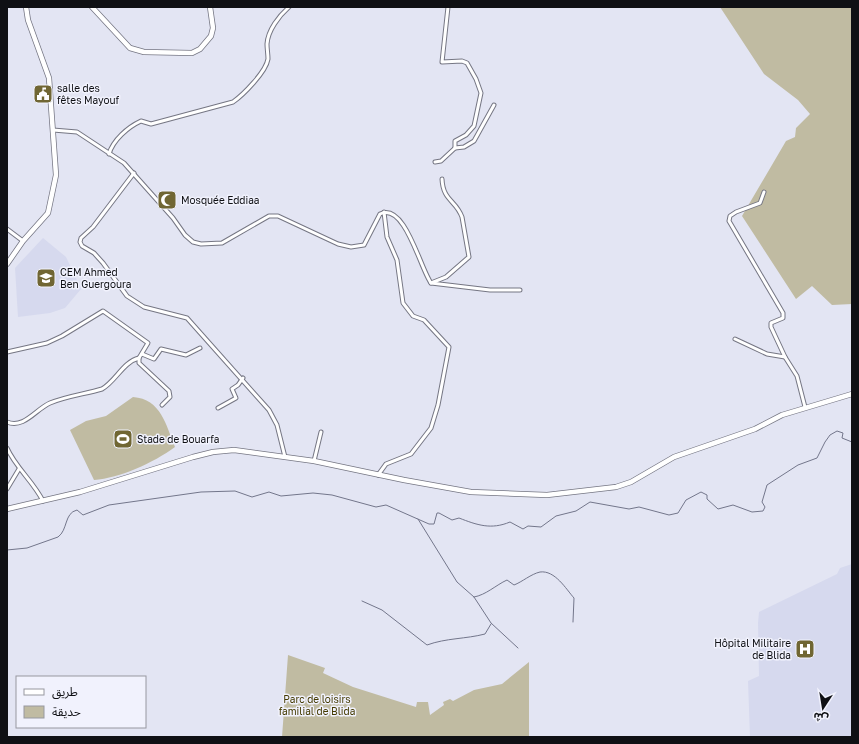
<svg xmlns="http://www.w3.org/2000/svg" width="859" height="744" font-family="'Golos Text','Noto Sans Arabic',sans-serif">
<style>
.built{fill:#d6d9ee}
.green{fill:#c0bba2}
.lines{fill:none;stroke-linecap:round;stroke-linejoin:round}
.stream{stroke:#73768b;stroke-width:1}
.street-casing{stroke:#757683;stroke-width:5}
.secondary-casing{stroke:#757683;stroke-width:6}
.street{stroke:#fff;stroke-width:3}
.secondary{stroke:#fff;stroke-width:4.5}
.labels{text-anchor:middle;stroke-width:3;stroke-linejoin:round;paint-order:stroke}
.poi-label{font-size:10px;fill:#0f1014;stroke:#f1f2fd;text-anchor:start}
.park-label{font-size:10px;fill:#443a00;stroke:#f1f2fd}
</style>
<rect width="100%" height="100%" fill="#e3e5f3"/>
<!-- built -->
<g class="built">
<path d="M43,238L66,257L81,289L65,308L50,313L18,317L15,268Z"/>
<path d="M852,564V737H750L748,681L759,676L758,623L759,612L837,574L840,568Z"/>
</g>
<!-- green -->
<g class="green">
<path d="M720,7H852V304L832,305L812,286L796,299L742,216L786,141L795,137L796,128L810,114L798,100L764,74Z"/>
<path d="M133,397C161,399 166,425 175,447C153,463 120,478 94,480L70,430L86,421L106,416Z"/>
<path d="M288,655L325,668L323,673L353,687L416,707L417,702H428L430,715L444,705L443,702L450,699L453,701L474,690L502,684L529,662V737H282Z"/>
</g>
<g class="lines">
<!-- stream -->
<g class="stream">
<path d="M418,519L457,582L474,597L491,623L518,648"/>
<path d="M7,550L27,548L58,537C68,530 64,513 77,510L83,515L109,505L201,492L235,491L252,497L269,492L281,496L313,493L332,495L376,507L386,505L429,524H434L437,513H439L452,520L459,518C477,525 491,530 510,522L523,529L528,526L541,527L556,516L576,511L590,502L629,509L639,507L669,515L678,513L686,500L701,492L707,495V499L718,509L733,505L752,512L763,511L765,507L762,502L767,485L798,465L817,458L825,442L830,435L837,431L843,433L842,438L852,442"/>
<path d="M474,597C486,595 496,585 507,580L514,585C522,582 531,574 540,572C555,570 566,589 574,598L573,622"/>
<path d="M362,601L382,610L427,645C446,638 466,639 485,634L491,624"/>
</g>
<!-- street casing -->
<g class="street-casing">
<g id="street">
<path d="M448,7L442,62L462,61L467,63L476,79L481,93L474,126L466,135L455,141V148"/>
<path d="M53,130L77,132L124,163L173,218L185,235L193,242L201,244L222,243L269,216H278L338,244L351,247L364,245L380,214C405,202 420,268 431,283L490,290H520"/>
<path d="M109,154C113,140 128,127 141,121L151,124L233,102C243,95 266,72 268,59C268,54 267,49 267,44C268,30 279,16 289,7"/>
<path d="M435,162L441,161L455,148L464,147L474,141L494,105"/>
<path d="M134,173L93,227L81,238L80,242L82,246L94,253L103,263L127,296L144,307L187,318L269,410L277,425L285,457"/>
<path d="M764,192L760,203L736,212L730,216L729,221L783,313V318L771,323V327L785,357L797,376L805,407"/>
<path d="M7,229L23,241"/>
<path d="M431,283L446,277L469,257L462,217C456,200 443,201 442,179"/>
<path d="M735,339L767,354L785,357"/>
<path d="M7,352L47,343L62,336L103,311L148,343L139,358V363L169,391L170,397L162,405"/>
<path d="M142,354L154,359L161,349L186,355L200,348"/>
<path d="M218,408L236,398L232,389L238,385L243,378"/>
<path d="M7,422C24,429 36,409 50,403C67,396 85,394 102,389C116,381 123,362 139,358"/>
<path d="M7,448C16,468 33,481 43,501"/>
<path d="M314,461L321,432"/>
<path d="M378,475L386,464L411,454L431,428L438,405L449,347L424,320L413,316L403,303L397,260L387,237L384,212"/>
<path d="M7,489L19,469"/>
</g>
</g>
<!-- secondary casing -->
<g class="secondary-casing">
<g id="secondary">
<path d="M92,7L130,48L144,52L192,53L200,49L211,36L213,28L210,7"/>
<path d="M7,264L23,241L48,213L56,175L49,78L28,20L26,7"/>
<path d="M7,509L80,492L193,457L213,452L234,450L314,461L404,480L471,492L547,495L616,487L631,482L674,457L755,429L782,415L852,394"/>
</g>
</g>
<!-- street -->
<use href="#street" class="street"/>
<!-- secondary -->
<use href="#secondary" class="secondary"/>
</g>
<!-- icons -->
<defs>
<g id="civic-square" transform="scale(1)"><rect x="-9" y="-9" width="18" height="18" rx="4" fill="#706633" stroke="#f1f2fd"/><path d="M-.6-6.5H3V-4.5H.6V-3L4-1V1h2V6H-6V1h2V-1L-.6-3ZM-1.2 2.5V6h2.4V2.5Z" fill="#fff"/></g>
<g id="mosque-square" transform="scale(1)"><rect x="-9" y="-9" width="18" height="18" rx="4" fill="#706633" stroke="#f1f2fd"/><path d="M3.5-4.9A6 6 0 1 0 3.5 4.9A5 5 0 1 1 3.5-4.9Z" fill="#fff"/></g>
<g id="school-square" transform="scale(1)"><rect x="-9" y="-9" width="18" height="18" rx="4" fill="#706633" stroke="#f1f2fd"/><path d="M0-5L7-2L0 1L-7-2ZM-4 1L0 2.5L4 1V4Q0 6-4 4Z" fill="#fff"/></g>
<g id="stadium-square" transform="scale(1)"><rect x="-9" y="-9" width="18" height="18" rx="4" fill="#706633" stroke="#f1f2fd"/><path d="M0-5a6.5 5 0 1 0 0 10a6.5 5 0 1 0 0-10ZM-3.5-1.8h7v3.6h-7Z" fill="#fff"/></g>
<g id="hospital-square" transform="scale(1)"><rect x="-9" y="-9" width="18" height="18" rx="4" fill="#706633" stroke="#f1f2fd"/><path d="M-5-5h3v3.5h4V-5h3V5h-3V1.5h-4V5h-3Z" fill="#fff"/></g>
</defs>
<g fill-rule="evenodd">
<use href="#civic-square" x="43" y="94"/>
<use href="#mosque-square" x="167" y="200"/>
<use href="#school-square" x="46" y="278"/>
<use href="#stadium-square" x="123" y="439"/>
<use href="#hospital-square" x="805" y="649"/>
</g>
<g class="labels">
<!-- poi labels -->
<g class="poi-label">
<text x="57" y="92">salle des<tspan x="57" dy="12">fêtes Mayouf</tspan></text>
<text x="181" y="204">Mosquée Eddiaa</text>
<text x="60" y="276">CEM Ahmed<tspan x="60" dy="12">Ben Guergoura</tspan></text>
<text x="137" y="443">Stade de Bouarfa</text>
<text x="791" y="647" text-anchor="end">Hôpital Militaire<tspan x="791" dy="12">de Blida</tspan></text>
</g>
<!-- park labels -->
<g class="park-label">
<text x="317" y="703">Parc de loisirs<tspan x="317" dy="12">familial de Blida</tspan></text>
</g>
</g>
<!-- border -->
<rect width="859" height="744" fill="none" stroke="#0f1014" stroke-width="16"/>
<!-- legend -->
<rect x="16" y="676" width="130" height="52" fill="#f1f2fd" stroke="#9798a0"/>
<rect x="24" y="689" width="20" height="6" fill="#ffffff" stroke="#9798a0"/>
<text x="52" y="696" font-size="12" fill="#0f1014">طريق</text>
<rect x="24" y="706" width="20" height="12" fill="#c0bba2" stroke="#9798a0"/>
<text x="52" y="716" font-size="12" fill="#0f1014">حديقة</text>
<!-- north arrow -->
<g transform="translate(823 708) rotate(192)" stroke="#f1f2fd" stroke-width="3" paint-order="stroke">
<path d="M0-3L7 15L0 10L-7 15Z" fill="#0f1014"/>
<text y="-6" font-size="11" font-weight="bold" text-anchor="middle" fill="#0f1014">ش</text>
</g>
</svg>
